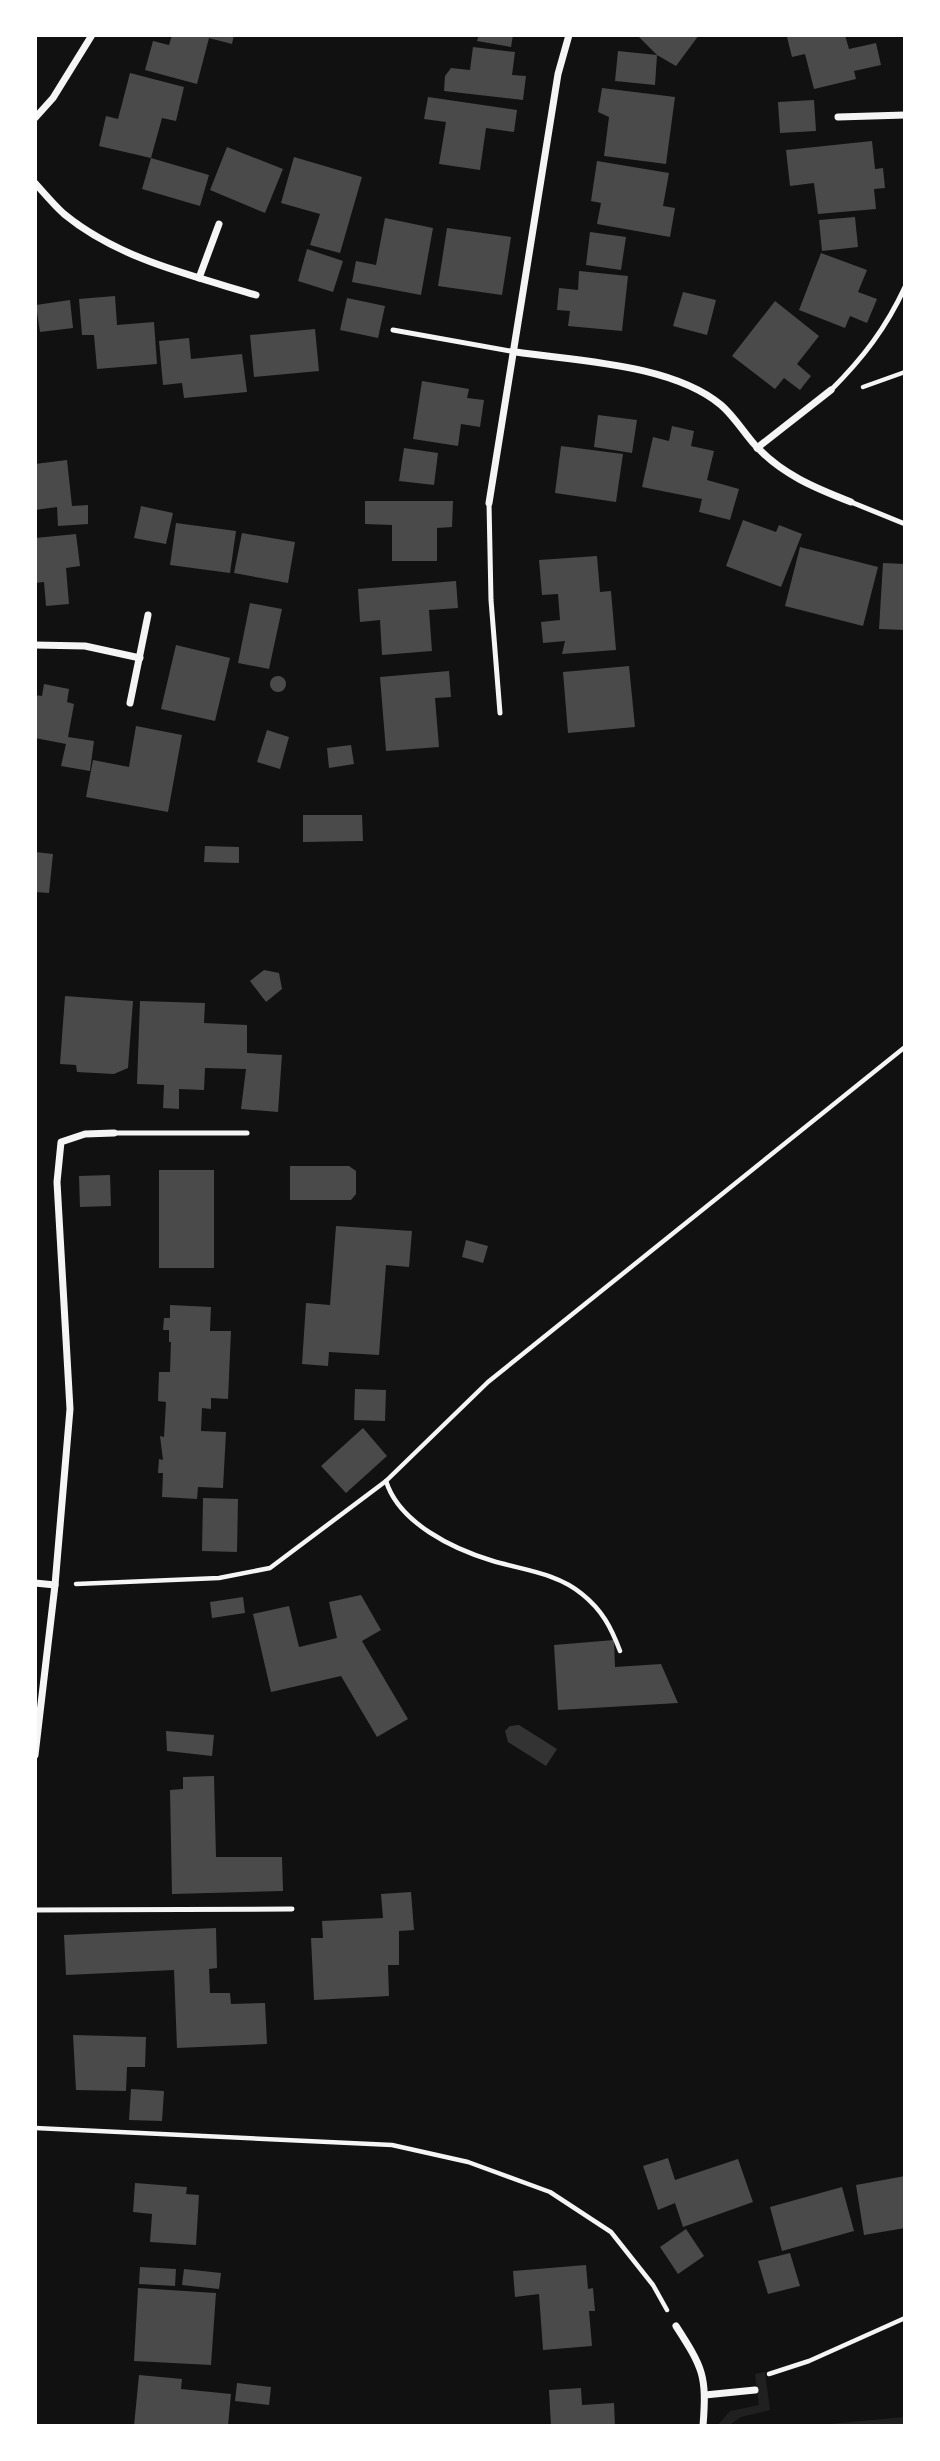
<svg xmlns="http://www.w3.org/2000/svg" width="940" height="2461" font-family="Roboto,sans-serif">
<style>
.green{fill:#202020}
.water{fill:#333}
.building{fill:#4a4a4a}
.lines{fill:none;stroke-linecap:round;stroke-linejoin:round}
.path{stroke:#f5f5f5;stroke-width:4.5}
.service{stroke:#f5f5f5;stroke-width:5}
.minor{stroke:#f5f5f5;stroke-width:7}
</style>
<rect width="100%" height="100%" fill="#111"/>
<!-- green -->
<g class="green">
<path d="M765,2372L770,2410L741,2417L728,2426H717L730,2411L759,2405L755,2374Z"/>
<path d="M905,2417V2426H821L829,2424Z"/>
</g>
<!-- water -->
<path class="water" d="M519,1725L557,1749L546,1766L508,1742L505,1731L510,1726Z"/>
<!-- building -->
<g class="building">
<path d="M172,35H234L232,44L209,38L197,84L145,70L153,41L169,45Z"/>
<path d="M479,35H513L511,47L477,41Z"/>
<path d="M637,35H699L676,66L657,55Z"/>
<path d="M796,35H845L849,49L876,43L881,65L854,71L856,79L814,89L805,54L792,57L787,37Z"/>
<path d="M473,47L515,52L512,75L526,76L523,100L444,91L445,76L451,68L470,70Z"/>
<path d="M618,51L657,55L655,85L615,81Z"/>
<path d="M130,73L184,87L176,121L162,118L151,158L209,175L200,206L142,189L151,158L99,146L106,116L118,119Z"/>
<path d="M602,88L675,97L666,164L604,156L609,117L598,112Z"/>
<path d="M428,97L517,110L514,132L486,128L480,170L439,164L446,122L424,119Z"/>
<path d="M814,100L816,131L780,133L778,102Z"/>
<path d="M872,141L875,169L883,168L885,188L874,189L876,209L818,214L814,183L790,186L786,150Z"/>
<path d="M227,147L283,169L265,213L210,190Z"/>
<path d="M294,157L362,177L340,253L310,245L320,214L281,203Z"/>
<path d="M597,161L669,173L663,206L675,208L670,237L597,224L601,203L591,201Z"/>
<path d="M855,217L858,247L822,251L819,220Z"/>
<path d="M385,218L433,228L421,295L352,282L356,261L376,265Z"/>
<path d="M447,228L511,237L502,295L438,286Z"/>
<path d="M590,232L626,237L621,270L586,265Z"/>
<path d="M307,249L343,261L333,292L298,281Z"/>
<path d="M821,253L867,270L858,292L877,299L867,323L850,316L845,328L799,310Z"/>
<path d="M579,271L628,276L622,331L568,326L570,311L557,310L559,288L578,290Z"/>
<path d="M683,292L716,300L707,335L673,326Z"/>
<path d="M115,296L117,325L154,322L157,364L97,369L94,335H82L79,299Z"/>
<path d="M347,298L385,306L378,338L340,330Z"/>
<path d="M70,300L73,328L40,332L36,305Z"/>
<path d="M775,301L819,336L797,364L811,376L800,390L784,378L775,389L732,356Z"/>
<path d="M315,329L319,371L254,377L250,335Z"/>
<path d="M189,338L191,359L242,354L247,392L184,398L182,383L163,385L159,341Z"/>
<path d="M422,381L469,389L467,398L484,400L480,427L461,424L458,446L413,439Z"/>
<path d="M598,415L637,420L632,453L594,447Z"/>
<path d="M672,426L694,431L691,446L714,451L707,480L739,489L730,520L699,512L702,499L642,487L653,437L669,441Z"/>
<path d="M561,446L623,454L616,502L555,493Z"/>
<path d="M404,448L438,453L434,485L399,481Z"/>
<path d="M67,460L72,506L88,505V524L58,526L57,507L35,510V464Z"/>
<path d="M365,501H453L452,527L437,528V561H392V525L365,524Z"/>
<path d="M141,506L173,513L166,544L134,538Z"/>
<path d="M743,520L776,532L779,525L802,534L781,587L726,566Z"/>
<path d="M176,523L236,531L230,573L170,565Z"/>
<path d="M242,533L295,542L288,583L234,573Z"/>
<path d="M76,534L80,566L66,568L69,604L46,606L44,582L35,583V538Z"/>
<path d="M800,547L878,567L863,626L785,606Z"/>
<path d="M597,556L600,592L611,591L616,650L562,654L565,641L543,643L541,622L560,620L558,594L542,595L539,560Z"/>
<path d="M883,563L905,564V630L879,629Z"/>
<path d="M456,581L458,608L429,610L432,651L382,655L380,620L360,622L358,589Z"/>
<path d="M250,603L282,609L269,669L238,663Z"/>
<path d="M176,645L230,658L215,721L161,709Z"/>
<path d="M629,666L635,727L568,733L563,672Z"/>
<path d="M449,671L451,697L435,698L439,747L386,751L380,677Z"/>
<circle cx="278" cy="684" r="8"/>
<path d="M44,684L69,689L67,702L74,704L68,737L94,741L90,771L61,766L66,744L35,738V695L42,696Z"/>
<path d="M136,726L182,735L168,812L86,797L93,760L129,767Z"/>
<path d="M267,730L289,737L280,769L257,762Z"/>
<path d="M351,745L354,764L329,768L327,748Z"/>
<path d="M303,815H362L363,841L303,842Z"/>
<path d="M205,846L239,847V863L204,862Z"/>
<path d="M35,852L53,854L49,893L35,892Z"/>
<path d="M264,970L279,973L282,989L266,1002L250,981Z"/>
<path d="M65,996L133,1001L128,1068L114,1074L77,1072L76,1065L60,1064Z"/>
<path d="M140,1001L205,1003L204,1023L247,1025V1053L282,1055L278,1112L241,1109L246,1069L205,1068L204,1090L179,1089V1109L163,1108L164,1085L137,1084Z"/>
<path d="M290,1166H349L356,1171V1194L351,1200H290Z"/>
<rect x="159" y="1170" width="55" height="98"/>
<path d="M110,1175L111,1206L80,1207L79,1176Z"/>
<path d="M336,1226L412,1231L409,1267L386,1265L379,1355L329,1352L328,1366L302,1364L306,1303L330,1305Z"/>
<path d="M466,1240L488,1246L483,1263L462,1257Z"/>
<path d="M170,1305L211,1307L210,1331H231L228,1399L211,1398V1409L202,1408L201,1431L226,1432L223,1488L198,1487L197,1499L162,1497L163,1473H158L159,1459L163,1460L160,1436L164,1437L166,1402L158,1401L159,1372H170L171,1342H169V1330H163L164,1318H170Z"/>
<path d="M355,1389L386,1390L385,1421L354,1420Z"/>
<path d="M363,1428L387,1456L346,1493L321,1466Z"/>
<path d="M203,1498L238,1499L237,1552L202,1551Z"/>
<path d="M361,1595L381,1630L362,1641L408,1719L377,1737L341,1676L271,1692L253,1614L289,1606L299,1647L337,1638L329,1602Z"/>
<path d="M243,1597L245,1613L212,1618L210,1602Z"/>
<path d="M614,1640L615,1667L661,1664L678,1703L558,1710L554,1645Z"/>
<path d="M166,1731L214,1735L212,1756L167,1751Z"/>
<path d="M214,1776L216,1857H282L283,1891L172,1894L170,1790L183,1789V1777Z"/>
<path d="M411,1892L414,1930L399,1931V1965H388L389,1996L314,2000L311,1938H323L322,1921L383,1918L381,1894Z"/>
<path d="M216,1928L217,1968L209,1969L210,1993H230L231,2004L265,2003L267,2044L177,2048L174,1970L66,1975L64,1935Z"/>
<path d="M73,2035L146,2037L145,2067H127L126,2091L76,2090Z"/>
<path d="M131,2089L164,2091L162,2121L129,2120Z"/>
<path d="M668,2158L675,2180L738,2159L753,2202L683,2227L675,2203L658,2210L643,2166Z"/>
<path d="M905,2176V2228L864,2235L856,2185Z"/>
<path d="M135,2183L187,2187L186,2194L199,2195L196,2245L150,2242L152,2214L133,2212Z"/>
<path d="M842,2187L854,2231L782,2251L770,2207Z"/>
<path d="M686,2229L704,2256L678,2274L660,2247Z"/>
<path d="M790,2253L800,2286L768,2294L758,2261Z"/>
<path d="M586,2265L588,2289L593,2288L595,2311H589L592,2346L543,2350L539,2294L515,2297L513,2271Z"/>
<path d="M140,2267L176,2269L175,2286L139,2284Z"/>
<path d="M184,2269L221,2273L219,2289L182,2285Z"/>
<path d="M138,2288L216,2293L211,2365L134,2361Z"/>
<path d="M139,2375L182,2379L181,2389L231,2394L228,2426H134Z"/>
<path d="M237,2383L271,2387L269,2405L235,2401Z"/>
<path d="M581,2388L582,2405L614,2403L615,2426H551L549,2390Z"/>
</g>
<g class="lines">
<!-- path -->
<g class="path">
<path d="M863,387L905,372"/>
<path d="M386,1481C399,1523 453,1549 493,1561C523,1570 557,1573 582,1594C602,1610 611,1627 620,1651"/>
<path d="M76,1584L219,1578L270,1568L386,1481L488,1382L905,1047"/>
<path d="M35,2128L392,2145L468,2162L550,2192L611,2232L653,2285L667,2310"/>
<path d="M769,2374L809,2361L905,2318"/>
</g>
<!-- service -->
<g class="service">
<path d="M393,330L516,352"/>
<path d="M831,390C863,358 886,328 905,287"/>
<path d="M851,502L905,524"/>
<path d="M489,503L491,600L500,713"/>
<path d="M114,1133H247"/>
<path d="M35,1910L292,1909"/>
</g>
<!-- minor -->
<g class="minor">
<path d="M838,117L905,115"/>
<path d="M35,118L53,98L92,35"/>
<path d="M35,183C44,193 54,205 64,214C119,259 190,275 256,295"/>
<path d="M199,278L219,224"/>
<path d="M516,352C577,361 672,364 721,405C734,416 744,433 755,445C781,474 815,488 851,502"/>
<path d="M757,448L831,390"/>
<path d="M489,503L558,74L569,35"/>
<path d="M35,645L85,646L140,658"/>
<path d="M130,703L148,615"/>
<path d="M35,1583L55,1585"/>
<path d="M35,1755L55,1585L70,1409L57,1182L61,1142L85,1134L114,1133"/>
<path d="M676,2326C703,2368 707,2375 703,2426"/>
<path d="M705,2395L755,2390"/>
</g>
</g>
<!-- border -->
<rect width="940" height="2461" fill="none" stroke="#ffffff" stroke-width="74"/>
</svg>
